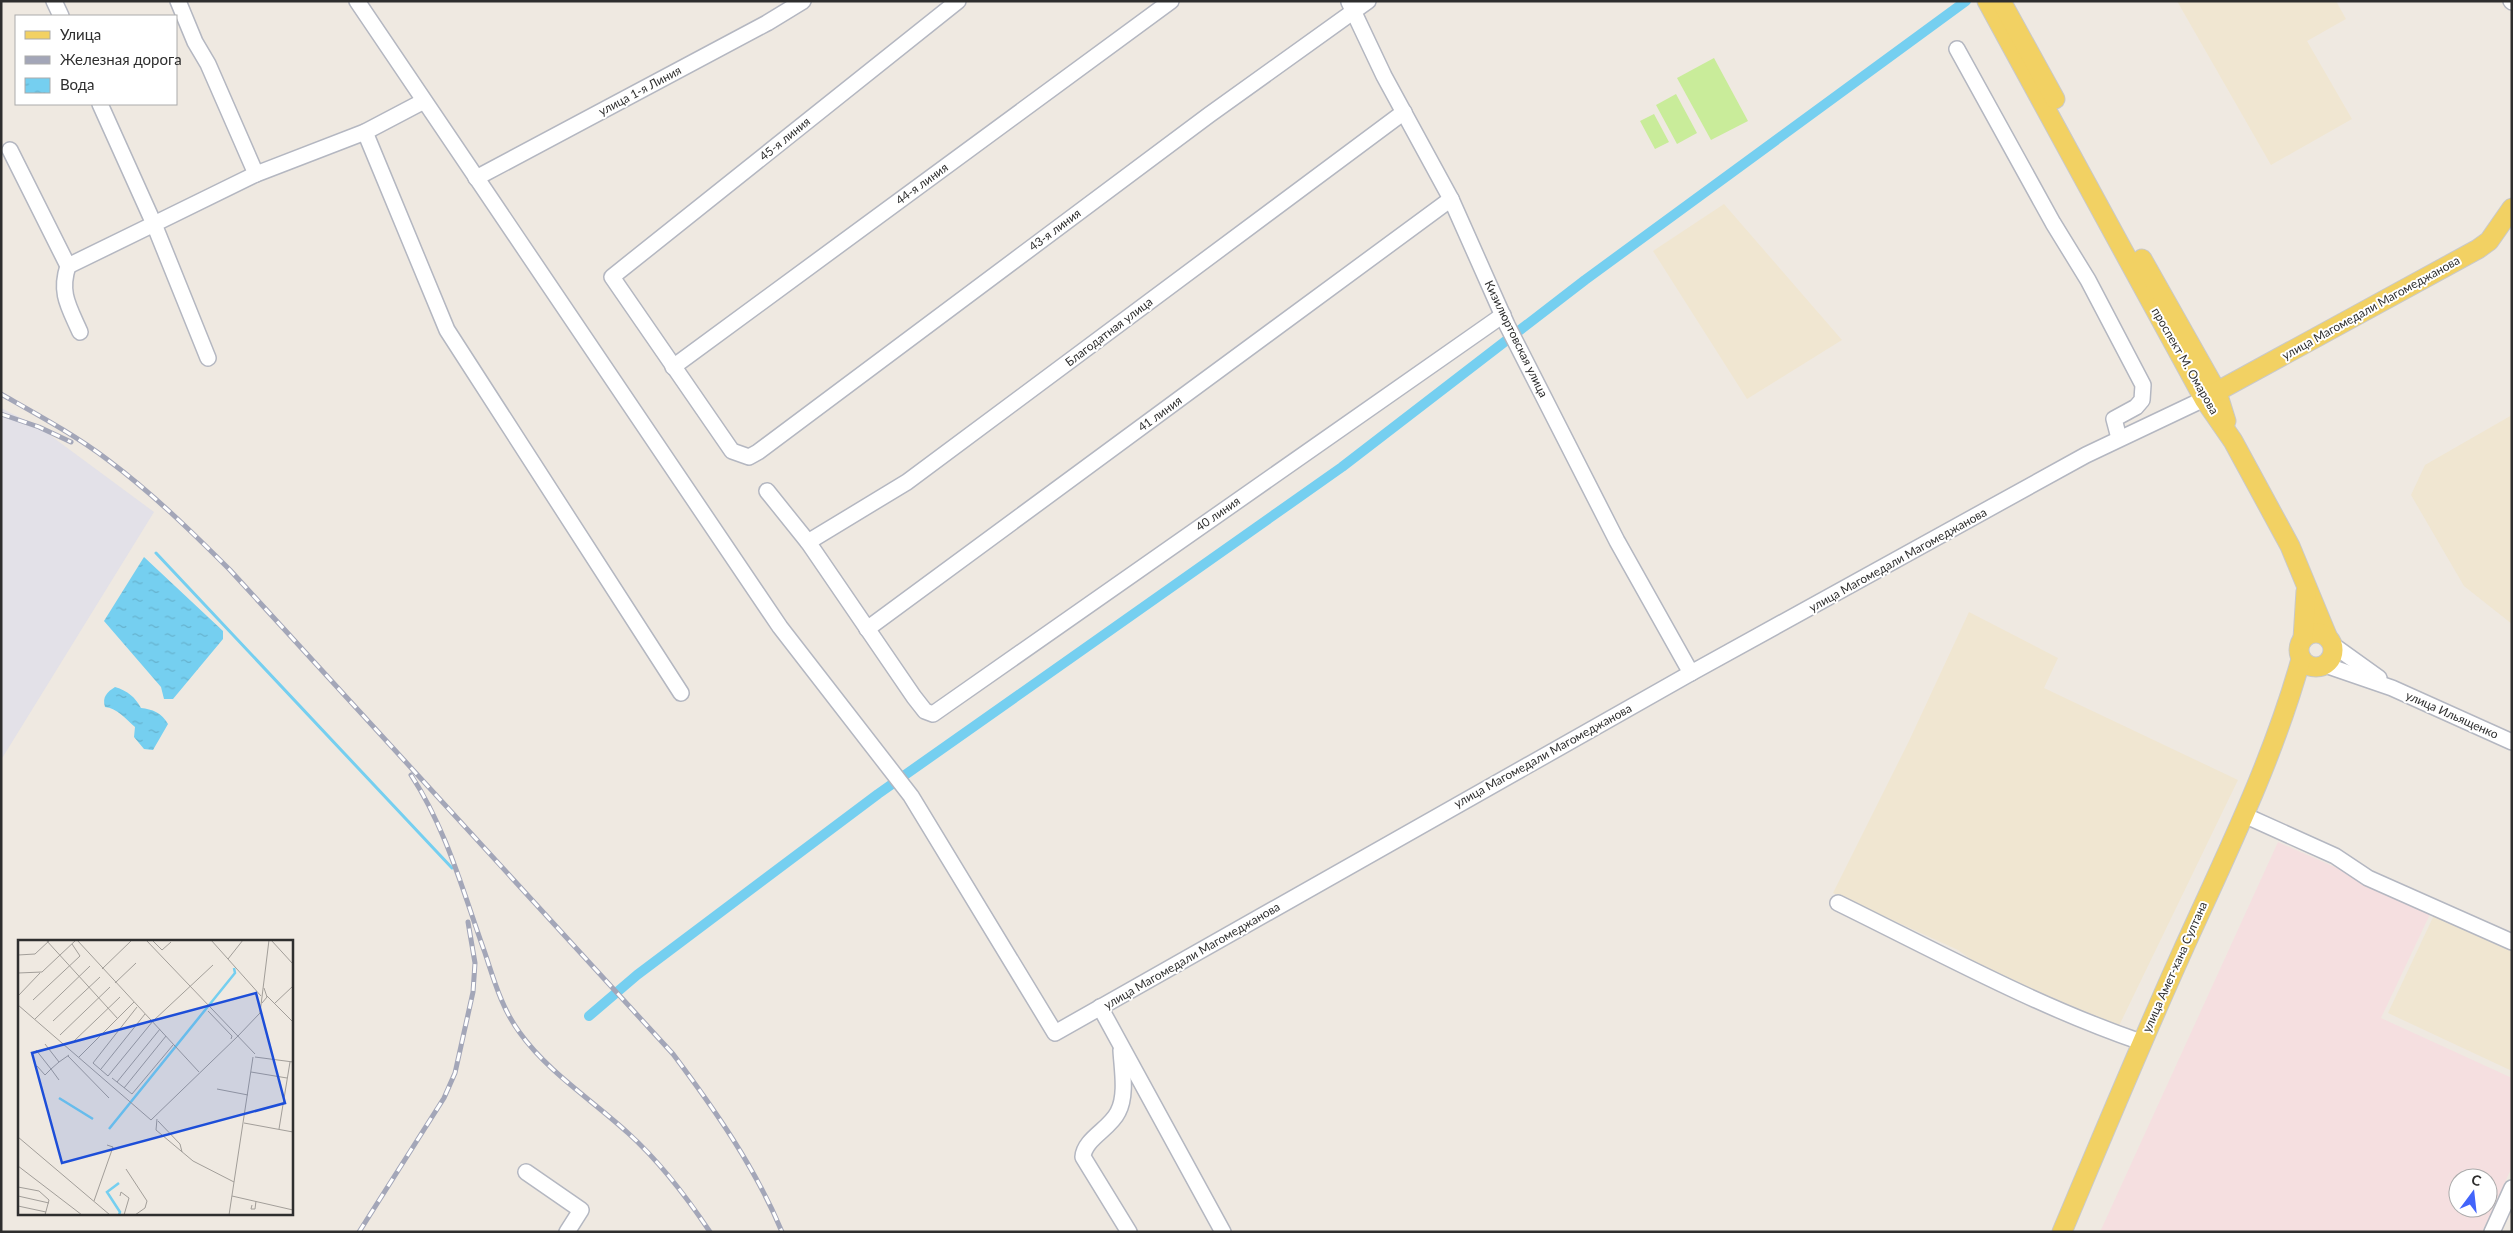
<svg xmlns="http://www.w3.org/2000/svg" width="2513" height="1233" font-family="Lato,sans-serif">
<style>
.industrial{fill:#e3e1e8}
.education{fill:#f0e6d1}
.medical{fill:#f5dfe0;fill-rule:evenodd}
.pitch{fill:#c9ec9a}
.water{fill:url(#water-ripples)}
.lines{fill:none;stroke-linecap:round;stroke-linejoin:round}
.stream{stroke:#75cff0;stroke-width:3}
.canal{stroke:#75cff0;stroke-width:10}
.minor-casing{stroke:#b4b7c1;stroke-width:18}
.major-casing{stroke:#c9c9c9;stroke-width:21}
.minor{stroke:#fff;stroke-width:15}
.major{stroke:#f2d163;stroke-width:19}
.rail-casing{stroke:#a3a6b8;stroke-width:5}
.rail{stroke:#fff;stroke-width:3;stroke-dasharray:9;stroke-linecap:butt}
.labels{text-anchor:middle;stroke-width:4;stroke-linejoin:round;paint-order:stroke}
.street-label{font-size:12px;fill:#2e2e2e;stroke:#fff}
.inset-river{fill:none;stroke:#75cff0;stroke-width:2.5}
.inset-road{fill:none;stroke:#a29e99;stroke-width:1}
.view{fill:#1d4ed8;fill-opacity:0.15;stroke:#1d4ed8;stroke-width:2.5}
.inset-edge{fill:none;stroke:#2e2e2e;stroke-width:2.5}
</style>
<defs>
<pattern id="water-ripples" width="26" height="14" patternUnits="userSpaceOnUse" patternTransform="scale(1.25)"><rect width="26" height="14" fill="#75cff0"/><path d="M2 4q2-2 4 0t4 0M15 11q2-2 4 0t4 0" fill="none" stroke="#66b2ce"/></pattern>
</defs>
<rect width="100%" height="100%" fill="#efe9e1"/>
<!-- industrial -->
<path class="industrial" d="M1,408L39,427L154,512L1,760Z"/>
<!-- education -->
<g class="education">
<path d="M2177,1H2336L2346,19L2307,41L2352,119L2271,165Z"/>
<path d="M1724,204L1842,340L1747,399L1653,251Z"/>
<path d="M2512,415V624L2464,586L2411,495L2425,465Z"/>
<path d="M1969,612L2058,658L2044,688L2238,780L2117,1030L1984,969L1958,950L1833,893L1909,741Z"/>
<path d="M2436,911L2512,947V1071L2388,1013Z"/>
</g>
<!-- medical -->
<path class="medical" d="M2278,842L2432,910L2381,1018L2512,1078V1167L2482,1232H2100ZM2458,1178H2488V1208H2458Z"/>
<!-- pitch -->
<g class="pitch">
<path d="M1714,58L1748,121L1711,140L1677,78Z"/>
<path d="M1676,94L1697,133L1677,144L1656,105Z"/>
<path d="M1654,114L1669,142L1655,149L1640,121Z"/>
</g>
<!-- water -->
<g class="water">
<path d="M144,557L223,631V639L173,699H164L161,687L104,621Z"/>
<path d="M115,687C128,691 135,697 141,708C152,709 162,713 168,724L153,750L144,749L134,737L135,727C126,719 117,708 105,707C102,697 107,692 115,687Z"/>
</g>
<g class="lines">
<!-- stream -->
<path class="stream" d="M156,553L452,868"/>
<!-- canal -->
<path class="canal" d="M589,1016L637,975L878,794L1342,467L1585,280L1966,1"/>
<!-- minor casing -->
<g class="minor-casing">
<g id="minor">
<path d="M54,1L61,16"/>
<path d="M178,1L195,42L208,64L256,174L365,132L424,101"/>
<path d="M357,1L780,627L911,796L1055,1033L1691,673L2086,455L2204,399"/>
<path d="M958,1L612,277L732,451L749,457L758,452L1209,115L1368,1"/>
<path d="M2511,1L2512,2"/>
<path d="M1349,2L1384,76L1451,199L1507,325L1617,541L1691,673"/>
<path d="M1957,49L2053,223L2088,280L2143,385L2142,400L2136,407L2114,419L2119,438"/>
<path d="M365,132L447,330L681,693"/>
<path d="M10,150L68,266L154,224L100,104"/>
<path d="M476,178L767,23L803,1"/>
<path d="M68,266C59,293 69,307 80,332"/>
<path d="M208,358L154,224L256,174"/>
<path d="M673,367L1171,1"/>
<path d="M767,491L808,542L914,697L925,711L933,714L1503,315"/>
<path d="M808,542L907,482L1404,112"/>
<path d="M867,629L1451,199"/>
<path d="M2333,645L2379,678"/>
<path d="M2325,665L2392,688L2512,742"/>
<path d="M2244,815L2335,856L2368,878L2512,942"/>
<path d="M1838,903C1938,952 2036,1006 2141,1042"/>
<path d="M1100,1007L1223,1232"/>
<path d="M1121,1050C1122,1069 1127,1095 1118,1112C1110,1129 1084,1139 1083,1157L1129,1232"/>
<path d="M526,1172L581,1210L567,1232"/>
<path d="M2492,1232L2512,1188"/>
</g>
</g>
<!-- major casing -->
<g class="major-casing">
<g id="major">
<path d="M1987,1L2204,399L2233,441L2290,546L2328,638"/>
<path d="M2001,1L2055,99"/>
<path d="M2142,259L2217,392L2226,421"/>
<path d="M2207,397L2478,249L2489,241L2512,208"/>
<circle cx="2316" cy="650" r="17"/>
<path d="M2303,639L2306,591"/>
<path d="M2062,1232C2102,1137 2141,1043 2183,950C2226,855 2273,760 2301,659"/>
</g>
</g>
<!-- minor -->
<use href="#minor" class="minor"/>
<!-- major -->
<use href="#major" class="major"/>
<!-- rail casing -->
<g class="rail-casing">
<g id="rail">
<path d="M1,394C38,415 75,435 108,460C152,493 191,531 230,570L673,1054C715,1110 755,1167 782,1232"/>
<path d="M1,414L39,427L71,442"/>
<path d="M411,775C447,830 463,892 485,953C494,980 502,1009 520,1033C548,1072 592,1100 628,1133C660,1162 686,1196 710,1232"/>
<path d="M359,1232L444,1098L455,1073L473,992L475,963L468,922"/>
</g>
</g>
<!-- rail -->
<use href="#rail" class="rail"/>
</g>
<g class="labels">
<!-- street labels -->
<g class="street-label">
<text transform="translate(640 91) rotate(-28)" y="4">улица 1-я Линия</text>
<text transform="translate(785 139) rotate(-39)" y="4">45-я линия</text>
<text transform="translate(922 184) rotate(-36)" y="4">44-я линия</text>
<text transform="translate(1055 230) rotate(-37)" y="4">43-я линия</text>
<text transform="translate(2371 308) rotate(-29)" y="4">улица Магомедали Магомеджанова</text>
<text transform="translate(1109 332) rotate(-37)" y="4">Благодатная улица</text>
<text transform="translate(1516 339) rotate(64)" y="4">Кизилюртовская улица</text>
<text transform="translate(2185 361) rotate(60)" y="4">проспект М. Омарова</text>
<text transform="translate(1160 414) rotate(-36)" y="4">41 линия</text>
<text transform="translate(1218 514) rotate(-35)" y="4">40 линия</text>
<text transform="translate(1898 560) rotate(-29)" y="4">улица Магомедали Магомеджановa</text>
<text transform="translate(2452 715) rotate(24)" y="4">улица Ильященко</text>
<text transform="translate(1543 756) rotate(-29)" y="4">улица Магомедали Магомеджановa</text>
<text transform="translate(1192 956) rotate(-30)" y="4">улица Магомедали Магомеджановa</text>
<text transform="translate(2175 967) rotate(-66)" y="4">улица Амет-хана Султана</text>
</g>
</g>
<!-- overview -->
<g transform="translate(18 940)">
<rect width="275" height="275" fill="#efe9e1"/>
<path class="inset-river" d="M41,158L75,179M91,189L217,33L216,28M101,243L89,252L102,272L101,275"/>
<path class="inset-road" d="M28,0L100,79M59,0L181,132M128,0L237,114M134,0L144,10L153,2M193,0L243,56M253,0L275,24M0,15L17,14L32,0M210,19L225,0M84,29L114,0M0,33L24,32L58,0M97,43L118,23M0,56L22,33M249,56L275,82M15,60L62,16L54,4M244,63L249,57L246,48M257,63L275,46M0,65L133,180L220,96M119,67L75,123L90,136L135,81L195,25M190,71L214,96L213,99M17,79L72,26M35,81L82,37M42,95L92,47M220,96L242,73L251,0M56,101L102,57M27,104L41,122L51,115M18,110L33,129L27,135L19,126M50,116L91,158M61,117L116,62M237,117L275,122M41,122L33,129L41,140M83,129L127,74M233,132L269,138M94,138L114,154L155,105M99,142L142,89M106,148L148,96M199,149L230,155M139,179L138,190L175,221L216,242M140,181L162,204L164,212M226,183L275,192M261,189L272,122M0,197L92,275M0,226L64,275M108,229L129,261L127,268L117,275M0,247L21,251L31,260L27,275M0,256L31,263M102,256L103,252L111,258L106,275M214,256L275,270M76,261L95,207L89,205M234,265L233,269H237L238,261M0,266L28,272M211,275L235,117"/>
<path class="view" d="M238,53L267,163L44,223L14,113Z"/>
<rect width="275" height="275" class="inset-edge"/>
</g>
<!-- border -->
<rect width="2513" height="1233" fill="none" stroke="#2e2e2e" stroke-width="5"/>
<!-- legend -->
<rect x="15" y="15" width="162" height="90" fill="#ffffff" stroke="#ababab"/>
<rect x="25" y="31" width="25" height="8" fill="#f2d163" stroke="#ababab"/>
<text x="60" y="40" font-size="15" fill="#2e2e2e">Улица</text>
<rect x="25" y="56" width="25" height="8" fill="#a3a6b8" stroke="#ababab"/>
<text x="60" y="65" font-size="15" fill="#2e2e2e">Железная дорога</text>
<rect x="25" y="78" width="25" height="15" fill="url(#water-ripples)" stroke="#ababab"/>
<text x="60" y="90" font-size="15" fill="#2e2e2e">Вода</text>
<!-- north arrow -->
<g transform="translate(2473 1193) rotate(15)"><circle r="24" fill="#ffffff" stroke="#ababab"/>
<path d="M0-4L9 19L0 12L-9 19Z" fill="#4264fb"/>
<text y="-8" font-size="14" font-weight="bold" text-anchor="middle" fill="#2e2e2e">С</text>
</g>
</svg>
